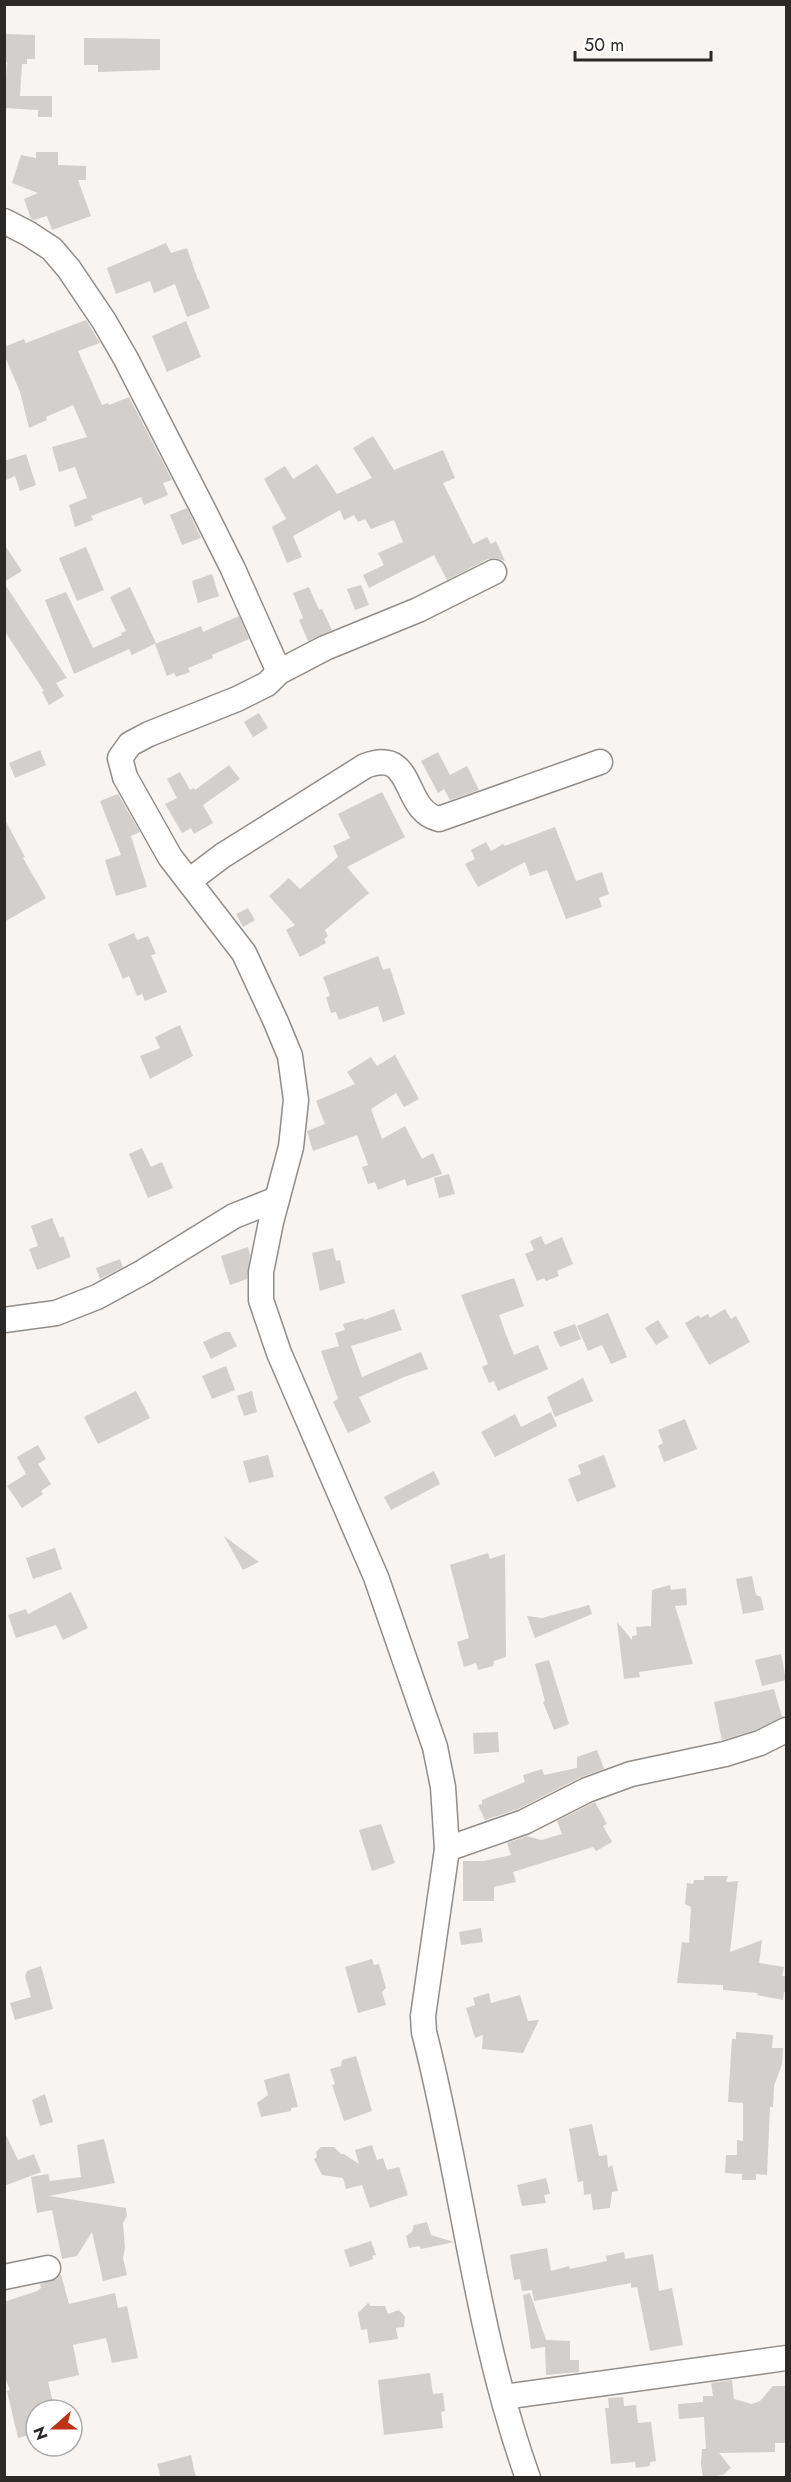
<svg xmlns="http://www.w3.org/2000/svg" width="791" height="2482" font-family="Jost,sans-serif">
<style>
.building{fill:#d2cfcc}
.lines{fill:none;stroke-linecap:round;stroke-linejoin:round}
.minor-casing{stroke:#908d8a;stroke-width:27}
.minor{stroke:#fff;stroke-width:24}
</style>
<rect width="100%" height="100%" fill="#f7f4f1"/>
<!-- building -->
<g class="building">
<path d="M4,34L35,35V59H27V64H22L20,96H52V117H38V110L4,108L7,62H4Z"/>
<path d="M84,38L160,39V70L98,72V65H84Z"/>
<path d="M36,152H58V165L86,166V180H78L91,216L52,230L47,216L34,220L31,219L24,199L38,193L12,183L21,155L36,158Z"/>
<path d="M166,243L171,253L187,248L198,280H199L210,308L187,317L175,284L154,293L150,281L116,294L107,268Z"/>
<path d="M86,320L100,343L78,351L102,405L108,403L109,405L129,397L172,480L163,483L168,495L144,505L141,497L91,516L93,520L75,527L69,505L87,498L75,467L59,472L52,447L87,437L73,405L46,417L47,420L29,428L20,392L4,354V347L24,339L26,343Z"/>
<path d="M186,321L201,357L167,372L152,336Z"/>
<path d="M373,436L394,470L443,450L455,478L443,483L473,544L487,537L491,544L496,541L505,561L495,558L488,559L447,580L434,555L369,588L363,575L384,565L378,553L403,542L394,520L371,529L365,519L358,522L354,515L344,520L340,510L293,536L302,557L287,563L272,527L286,519L264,479L285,466L293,479L317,464L337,494L372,478L353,448Z"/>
<path d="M26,454L36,485L20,491L15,476L4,481V461Z"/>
<path d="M187,508L201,538L182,545L170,515Z"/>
<path d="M4,544L22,571L4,582Z"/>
<path d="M86,547L104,590L77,601L59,558Z"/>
<path d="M212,574L219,596L198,603L192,581Z"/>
<path d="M4,583L67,678L56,683L64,696L49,705L42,692L44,691L4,630Z"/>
<path d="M361,585L369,605L355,610L347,589Z"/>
<path d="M130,587L156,643L132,655L129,649L74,674L45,600L66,592L93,648L122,635L121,633L126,631L110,597Z"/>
<path d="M309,587L319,610L322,609L332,630L308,641L299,620L303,618L293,593Z"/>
<path d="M239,616L249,639L212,655L213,658L188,668L190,672L176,677L174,673L167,676L155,644L201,626L203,632Z"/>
<path d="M259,713L268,728L253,737L244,722Z"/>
<path d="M40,750L46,765L15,778L9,763Z"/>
<path d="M438,752L450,775L467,766L479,790L450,800L444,789L438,793L421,761Z"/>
<path d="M229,765L240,779L203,805L213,823L194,834L191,828L182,833L165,804L177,798L167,779L180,772L190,790L194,788L195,790Z"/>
<path d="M382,792L405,837L347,867L369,893L325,930L328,936L324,939L326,943L300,957L286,930L295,925L269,896L289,878L300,889L338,857L333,846L350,838L338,814Z"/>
<path d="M118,794L140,832L131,836L147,887L116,896L105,860L121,855L100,801Z"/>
<path d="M4,818L25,857L23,858L46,898L4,922Z"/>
<path d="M555,827L576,881L602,872L609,894L599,898L602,907L566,919L547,870L530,876L525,862L478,887L465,864L475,859L471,850L486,842L491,851L503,844L505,846Z"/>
<path d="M248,908L255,920L243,927L236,914Z"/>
<path d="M134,933L137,940L148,936L156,954L151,955L167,992L145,1001L142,994L137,996L129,976L123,979L108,944Z"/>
<path d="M378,956L383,970L390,968L405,1014L383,1022L378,1006L339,1020L336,1012L331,1013L326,997L330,996L323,977Z"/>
<path d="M180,1025L193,1056L150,1079L140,1056L160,1048L155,1037Z"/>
<path d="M395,1055L419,1099L404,1107L396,1093L371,1109L382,1139L405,1126L422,1159L433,1153L442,1174L407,1186L405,1179L378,1190L375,1182L368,1184L362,1167L368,1165L357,1135L313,1151L307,1131L325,1124L316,1101L355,1084L347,1072L371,1057L377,1066Z"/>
<path d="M142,1148L151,1167L162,1162L173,1188L148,1198L129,1154Z"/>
<path d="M449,1174L455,1194L439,1198L434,1178Z"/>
<path d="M52,1218L60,1238L63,1236L71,1257L37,1270L29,1249L38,1246L31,1226Z"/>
<path d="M541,1236L545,1245L562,1237L573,1264L557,1271L559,1276L546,1281L544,1278L537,1281L525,1254L534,1250L530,1241Z"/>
<path d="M248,1247L250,1255L247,1279L230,1285L221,1256Z"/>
<path d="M333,1248L336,1261L340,1260L345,1283L320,1291L312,1253Z"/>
<path d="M120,1259L123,1267L100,1279L96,1268Z"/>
<path d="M514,1278L524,1306L499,1315L505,1332L514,1355L538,1345L548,1369L498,1391L494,1381L489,1383L482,1367L488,1364L461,1295Z"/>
<path d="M394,1309L402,1330L351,1346L362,1377L421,1352L428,1369L404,1377L359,1397L371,1422L348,1433L333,1402L338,1399L321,1351L339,1346L335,1333L345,1330L343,1324L364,1318V1320Z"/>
<path d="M725,1309L731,1319L736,1316L750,1342L709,1365L685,1323L699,1315L700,1318L708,1314L710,1318Z"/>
<path d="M608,1313L627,1357L611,1364L602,1345L588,1351L577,1326Z"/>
<path d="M658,1320L669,1337L656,1345L645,1328Z"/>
<path d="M575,1324L581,1339L560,1347L553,1332Z"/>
<path d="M225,1332H230L237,1346L211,1359L203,1342Z"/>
<path d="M226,1366L235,1390L212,1399L202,1376Z"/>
<path d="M583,1378L593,1401L555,1417L547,1397Z"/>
<path d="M136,1391L150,1418L98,1444L84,1417Z"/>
<path d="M252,1391L257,1412L244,1416L237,1396Z"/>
<path d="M551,1412L557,1426L495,1457L481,1432L515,1414L521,1427Z"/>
<path d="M685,1419L697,1449L664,1462L658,1446L663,1443L658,1430Z"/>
<path d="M38,1445L46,1459L38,1464L51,1484L41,1491L43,1494L22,1508L7,1486L26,1474L17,1457Z"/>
<path d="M268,1455L274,1477L249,1483L243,1461Z"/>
<path d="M604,1455L616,1487L577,1502L568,1479L581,1474L578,1465Z"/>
<path d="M434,1471L440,1484L391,1510L384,1497Z"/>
<path d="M224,1536L259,1562L243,1570Z"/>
<path d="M55,1548L62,1569L33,1579L26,1558Z"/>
<path d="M488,1553L490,1559L505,1554L506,1657L494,1661L493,1666L478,1670L476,1663L464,1667L457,1642L469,1638L450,1565Z"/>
<path d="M752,1576L756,1595L761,1597L764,1610L743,1614L736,1579Z"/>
<path d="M670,1585L671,1590L686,1588L687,1605L675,1606L693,1664L639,1672L640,1677L624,1679L617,1622L632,1640V1636L637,1635L636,1627L651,1626L652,1590Z"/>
<path d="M71,1592L88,1628L63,1640L56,1625L16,1638L8,1615L26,1609L28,1614Z"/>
<path d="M589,1605L592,1614L535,1638L527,1616L542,1618Z"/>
<path d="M781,1654L786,1680L762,1686L755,1660Z"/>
<path d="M549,1660L569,1724L554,1730L543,1702L545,1701L535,1664Z"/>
<path d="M774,1689L782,1717L755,1730L722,1740L714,1702Z"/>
<path d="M498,1732L499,1752L474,1754L473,1733Z"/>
<path d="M597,1750L604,1769L581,1777L518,1809L485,1820L478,1805L482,1804V1800L525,1782L523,1775L542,1769L544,1775L577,1768V1757Z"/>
<path d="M595,1802L607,1824L603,1826L612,1842L596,1851L593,1847L513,1872L516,1882L494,1887V1901H463V1861H484L511,1855L507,1843L527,1836L541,1840L562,1834L557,1821Z"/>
<path d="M381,1824L395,1863L372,1871L359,1830Z"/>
<path d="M704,1876H728L726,1882L738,1881L730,1952L762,1940L759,1963L784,1967L782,1976H786V1992H784L783,2000L757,1995L758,1993L723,1990V1985L677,1983L682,1942L689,1943L691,1907L685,1904L687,1883L693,1884L694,1880H704Z"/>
<path d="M481,1928L483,1942L461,1945L459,1932Z"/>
<path d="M372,1959L374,1965L379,1964L386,1988L382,1992L386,2005L358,2013L345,1967Z"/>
<path d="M41,1966L53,2009L15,2020L10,2003L31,1997L25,1976L27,1971Z"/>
<path d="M489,1993L491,2003L520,1995L528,2021L539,2020L523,2053L482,2049L483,2035L475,2038L466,2008L475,2005L473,1998Z"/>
<path d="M736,2032L773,2035L772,2048H783L782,2064L774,2086L773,2107H770L767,2175L756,2174V2180H742V2174L725,2173L726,2155H737V2140L743,2141V2103L728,2102L732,2039H736Z"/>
<path d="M356,2056L372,2111L344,2121L332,2085L335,2084L330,2069L341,2066L342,2060Z"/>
<path d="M289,2073L298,2107L291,2108V2111L261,2117L257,2103L268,2095L264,2080Z"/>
<path d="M45,2094L53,2122L40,2126L32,2100Z"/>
<path d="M592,2124L599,2156L607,2155L608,2168L612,2165L618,2191L612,2192L610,2208L593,2210L591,2194L584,2195L583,2181L578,2182L569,2129Z"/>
<path d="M4,2131L18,2160L34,2154L41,2172L4,2186Z"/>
<path d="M104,2139L115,2183L49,2196L126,2208L127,2216L123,2223L125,2248L123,2258L127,2275L103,2281L92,2232L77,2256L62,2259L52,2210L37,2213L31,2177L48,2174L50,2181L81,2177L77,2145Z"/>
<path d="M372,2145L377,2160L383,2158L387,2170L399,2167L408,2195L370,2208L362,2185L346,2189L343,2178L322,2175L314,2159L317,2157L316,2152L321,2147H334L341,2154H344L359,2164L355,2150Z"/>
<path d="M546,2178L550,2194L544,2195L546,2203L522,2206L517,2185Z"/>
<path d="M427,2222L431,2235L454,2242L421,2249L419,2246L409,2248L406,2236L412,2232L414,2225Z"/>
<path d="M371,2241L376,2255L372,2256L373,2259L350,2267L344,2250Z"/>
<path d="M547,2248L551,2271L569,2266L570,2269L607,2261L606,2256L624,2252L625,2259L653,2254L659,2291L672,2288L683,2345L650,2351L637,2287L631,2288V2283L534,2301L532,2290L522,2291L520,2279L514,2280L510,2255Z"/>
<path d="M61,2274L69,2304L115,2293L118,2308L127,2306L138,2358L112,2363L106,2338L73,2345L79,2375L48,2382L55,2410H36V2433L18,2438L7,2391L10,2390L4,2375V2302L37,2291L41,2288L40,2284L57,2279Z"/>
<path d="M530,2293L546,2340L570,2341V2360H579V2372L546,2375L545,2347L531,2349L523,2295Z"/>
<path d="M368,2303L371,2306H385L388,2314L399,2310L405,2317L404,2327L396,2328L398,2339L369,2343L367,2329L361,2330L358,2313Z"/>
<path d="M430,2373L433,2394L443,2393L445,2411L441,2412L443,2428L384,2435L378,2380Z"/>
<path d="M732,2380L734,2399L752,2404L760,2401L773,2386H786V2443H775V2452L719,2453L731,2468L723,2475L703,2478L701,2464L702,2449H706L704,2417L679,2419L678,2404L703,2402V2396H713L711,2383Z"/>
<path d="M623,2397L624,2406L636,2405L638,2423L651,2422L656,2461L650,2462V2466L636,2468L635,2462L611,2464L605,2408H609L608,2398Z"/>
<path d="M191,2455L196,2478H161L157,2464Z"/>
</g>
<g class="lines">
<!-- minor casing -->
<g class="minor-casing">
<g id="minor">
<path d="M4,221L29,234L52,249L69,269L104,321L126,359L204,511L233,569L279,672"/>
<path d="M494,572L418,610L325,648L279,672L267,684L237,699L149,734L130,744L120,758L125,777L170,857L244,953L276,1022L290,1056L296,1100L291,1147L271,1222L261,1272V1300L279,1353L376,1577L435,1747L443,1787L447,1849L423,2016L424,2032C462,2179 476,2334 528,2478"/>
<path d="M189,881L222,856L365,766C416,746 401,811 439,819L600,762"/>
<path d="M4,1320L56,1313L97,1297L143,1272L234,1216L277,1199"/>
<path d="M447,1849L524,1822L587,1790L631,1774L725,1754L760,1743L786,1730"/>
<path d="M4,2277L48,2268"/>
<path d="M504,2397L786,2358"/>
</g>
</g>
<!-- minor -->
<use href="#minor" class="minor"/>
</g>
<!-- border -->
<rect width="791" height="2482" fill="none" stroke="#2c2a29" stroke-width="12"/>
<!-- north arrow -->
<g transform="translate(54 2428) rotate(249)"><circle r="28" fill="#ffffff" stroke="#abaaa9" stroke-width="1.5"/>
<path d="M0-4.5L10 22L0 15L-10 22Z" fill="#be3316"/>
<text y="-9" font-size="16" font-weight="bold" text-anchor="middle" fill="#2c2a29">N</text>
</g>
<!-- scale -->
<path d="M575 51v9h136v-9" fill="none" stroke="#2c2a29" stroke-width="3"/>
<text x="584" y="51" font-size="18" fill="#2c2a29" stroke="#ffffff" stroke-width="4.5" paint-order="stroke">50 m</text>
</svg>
